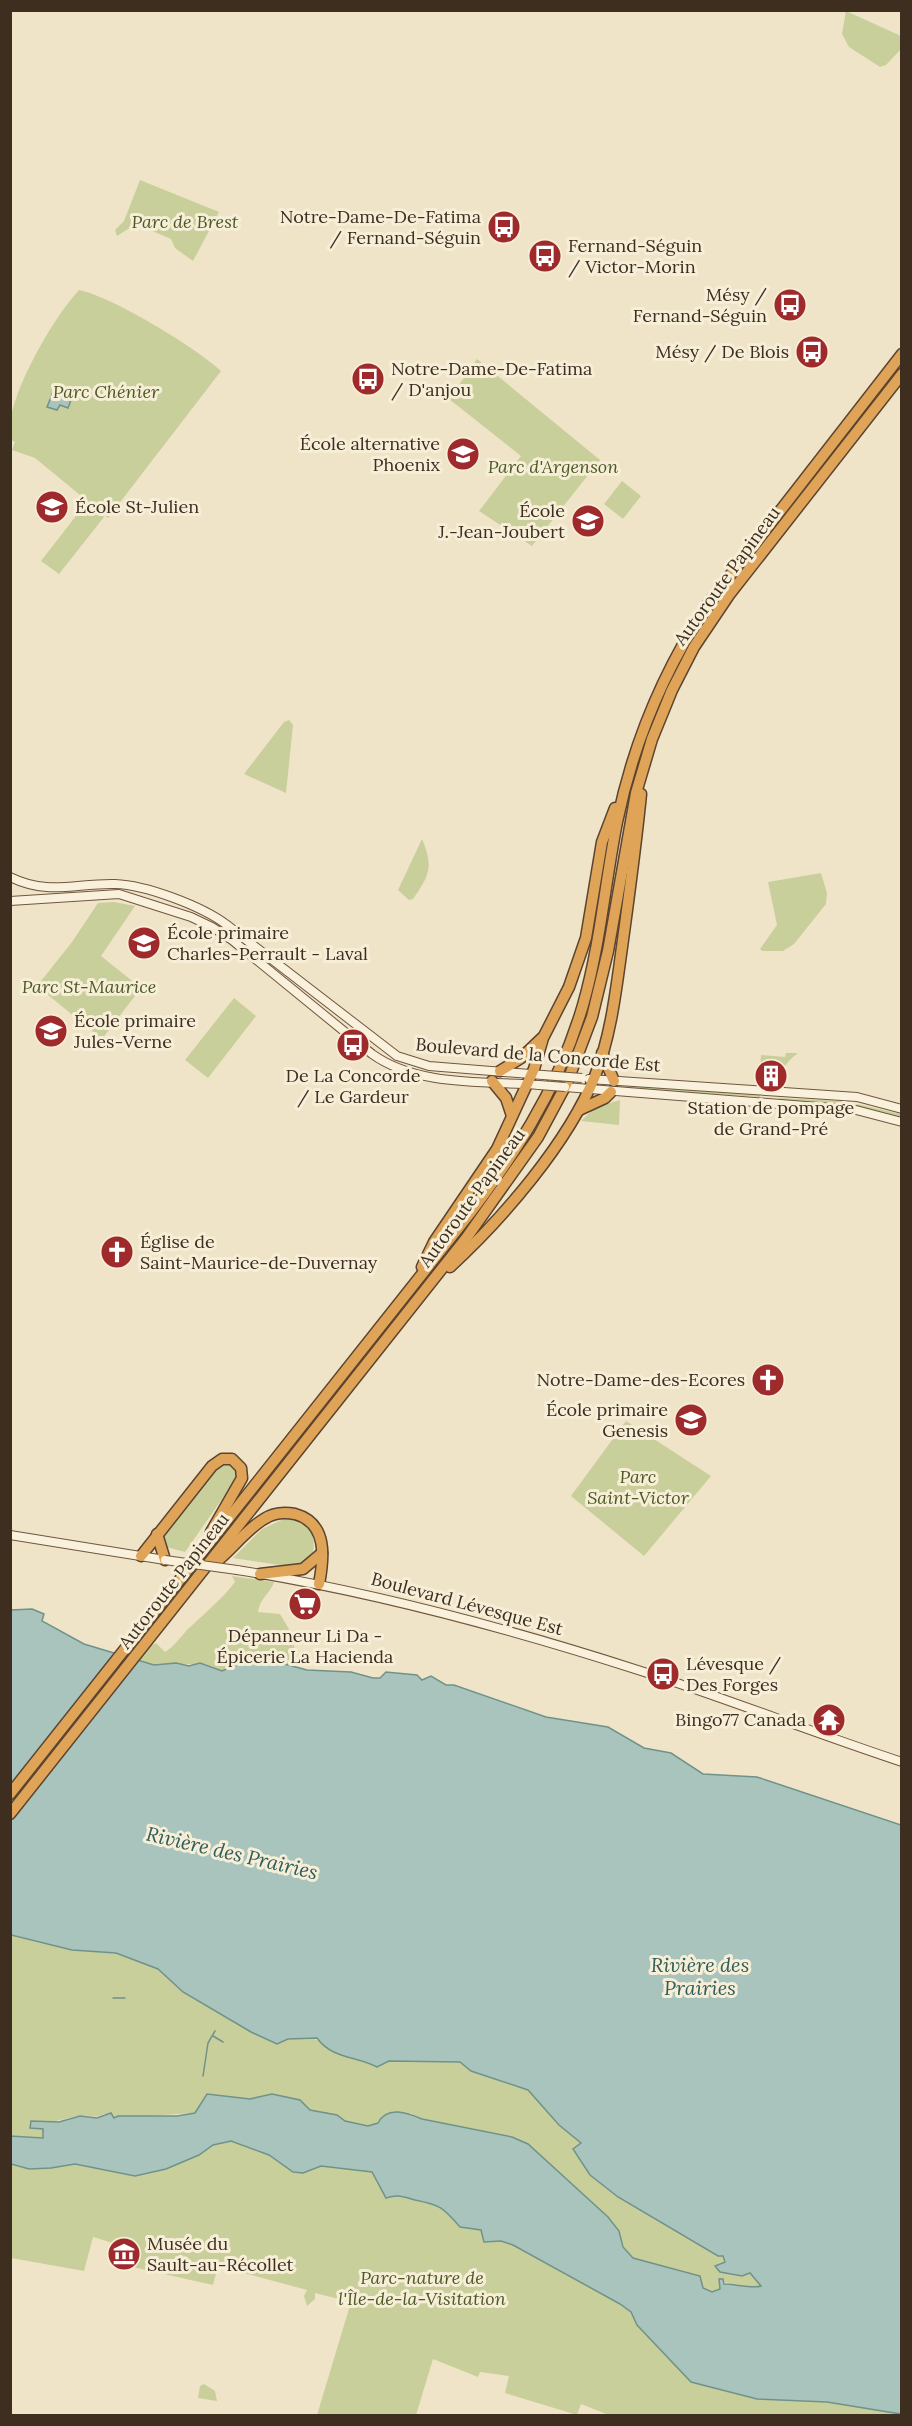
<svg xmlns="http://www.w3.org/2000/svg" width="912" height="2426" font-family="Lora,serif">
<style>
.green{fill:#c9cf9b}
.water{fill:#a9c4bc;stroke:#6f938a;stroke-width:1.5}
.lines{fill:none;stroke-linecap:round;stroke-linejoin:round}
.stream{stroke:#6f938a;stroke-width:1.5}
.secondary-casing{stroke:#6f573f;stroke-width:10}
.highway-casing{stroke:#5b4430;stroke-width:13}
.secondary{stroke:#faf1dc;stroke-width:8}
.highway{stroke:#e0a458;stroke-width:10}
.secondary-bridge-casing{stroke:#6f573f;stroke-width:10;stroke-linecap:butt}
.secondary-bridge{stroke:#faf1dc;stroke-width:8}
.labels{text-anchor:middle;stroke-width:6;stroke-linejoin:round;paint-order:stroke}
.poi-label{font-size:18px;fill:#3d2e20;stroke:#f7eed8;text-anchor:end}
.park-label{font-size:18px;font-style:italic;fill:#4d5a26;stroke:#f7eed8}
.street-label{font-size:18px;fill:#3d2e20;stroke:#f7eed8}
.water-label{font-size:20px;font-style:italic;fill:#2f5d5a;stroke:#f7eed8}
</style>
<rect width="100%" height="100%" fill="#f0e4c8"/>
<!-- green -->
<g class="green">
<path d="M846,11L901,36V49L886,65L880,67L849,47L842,34Z"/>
<path d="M140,180L219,212L193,261L175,248L171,239L136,224L117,236L115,230L124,221Z"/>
<path d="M79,290C111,296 197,348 221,371L108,518L35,458L12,450L15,442L11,440C11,433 9,424 11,417C18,380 54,317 79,290Z"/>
<path d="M477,359L600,460L532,546L479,511L521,456L449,399Z"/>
<path d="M622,481L641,496L623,519L604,504Z"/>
<path d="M86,503L104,517L59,574L41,561Z"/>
<path d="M289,720L293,725L286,793L244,774L284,722Z"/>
<path d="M422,839C434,867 429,876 413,899L409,900L398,890Z"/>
<path d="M821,873L827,893L826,904L794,944L783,951H762L760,949L777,925L768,882Z"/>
<path d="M114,902L135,906L101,956L141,988L102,1039L37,986L72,942L98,903Z"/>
<path d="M234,998L256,1016L208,1078L185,1060Z"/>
<path d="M786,1053H798C784,1063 781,1074 771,1087L759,1086L761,1055L785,1057Z"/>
<path d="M600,1084L760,1094V1097L600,1087Z"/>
<path d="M779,1098L842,1101V1106L779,1101Z"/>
<path d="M620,1100L619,1125L581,1121L596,1107Z"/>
<path d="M857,1104L901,1114V1119L856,1107Z"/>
<path d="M626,1421L711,1476L644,1556L571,1496Z"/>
<path d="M227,1464L234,1467L237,1474L236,1479L185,1552L166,1547L164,1535L215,1471Z"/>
<path d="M286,1518C306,1519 317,1533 313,1552L300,1565L293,1567L233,1558L262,1529Z"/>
<path d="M232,1576L274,1582C270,1594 260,1598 258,1612L280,1614L289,1629L300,1666C287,1668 280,1658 268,1656C254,1653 236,1665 222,1671L205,1664L154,1665L139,1660L149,1647L156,1643L165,1652C175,1646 180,1637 188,1629C205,1613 221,1600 235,1582Z"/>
<path d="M10,1935L72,1949L116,1953L158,1969L183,1992L251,2032L276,2044C321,2026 323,2050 359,2061C366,2063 371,2064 377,2067L389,2061L460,2062L471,2071L528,2090L559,2125L582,2143L574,2149L590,2175L619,2197L718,2256H723L725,2262L718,2263L749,2273L761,2286L754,2288L723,2282L720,2289L712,2292L703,2288L701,2278L633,2258L623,2247L619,2231L608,2217L528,2144L512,2137L422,2119L410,2113L368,2126L344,2121L337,2115L318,2113L310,2110L300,2100L272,2094L250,2099L207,2095L195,2113L114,2118L104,2114C95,2119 90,2115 80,2116C69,2117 58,2122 46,2122L43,2138L11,2136Z"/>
<path d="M231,2141L269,2155L293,2172L303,2173L321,2166L372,2172L386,2198C399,2194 403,2197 415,2200C440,2205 443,2207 460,2227L481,2230L484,2242L501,2241L513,2245L620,2304L631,2312L703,2384L757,2399L827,2402L884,2409L901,2415L611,2416L581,2404L577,2415L505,2393L509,2376L480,2372L478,2377L433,2359L416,2415H317L351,2302L315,2293V2299L307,2306L304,2296L307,2290L218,2266L213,2285L115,2263L119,2245L93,2237L84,2271L11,2258V2164L29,2169L51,2168L75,2164L135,2176L199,2155L213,2145Z"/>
<path d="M204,2384L215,2391L217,2401L198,2398L200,2386Z"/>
</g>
<!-- water -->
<g class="water">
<path d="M55,387L65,391L63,397L71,400L68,408L60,405L57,410L47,407Z"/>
<path d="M32,1609L44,1614L42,1621L84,1644L154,1665L176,1663L189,1666L200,1663L222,1671L258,1656H270L281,1663L307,1670L351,1672L373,1678H380L386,1672L417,1675L422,1680L431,1676L446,1685H454L546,1717L608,1727L644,1748L671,1753L703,1774L757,1777L901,1825V2414L827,2402L757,2399L691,2382L637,2325L631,2312L620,2304L513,2245L501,2241L484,2242L481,2230L460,2227C443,2207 440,2205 415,2200C403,2197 399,2194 386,2198L372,2172L321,2166L303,2173L293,2172L269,2155L231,2141L213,2145L199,2155L166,2169L135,2176L75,2164L51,2168L29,2169L11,2164L10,2136L43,2138V2129L30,2128L31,2121L59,2122L80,2116L97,2118L111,2113L114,2118L118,2116H177L195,2113L207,2094L250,2099L272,2094L300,2100L310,2110L337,2115L345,2121L368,2126L378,2123C387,2105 408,2113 422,2119L512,2137L528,2144L608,2217L619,2231L623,2247L633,2258L700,2276L703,2288L712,2292L720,2289L719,2279H723L724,2284C735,2284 753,2289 761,2286L750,2273L742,2276L720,2272L715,2266L725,2262L723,2256H718L618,2197L590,2175L573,2149L581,2143L559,2125L528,2090L471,2071L460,2062L389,2061L377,2067C356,2056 332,2059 317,2038L288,2039L277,2044L251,2032L183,1992L158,1969L116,1953L72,1950L11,1935V1610Z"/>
</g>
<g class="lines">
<!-- stream -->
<g class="stream">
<path d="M113,1998H125"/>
<path d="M213,2036L223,2042"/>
<path d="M203,2076L208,2043L215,2031"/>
</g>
<!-- secondary casing -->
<g class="secondary-casing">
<g id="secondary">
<path d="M10,877C49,896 75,883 115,884C146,885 202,906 227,925L397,1056L429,1066L543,1075"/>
<path d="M10,901L119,894L191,917L212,927L232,940L372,1054C418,1087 485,1081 539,1085"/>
<path d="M589,1079L857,1097L902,1109"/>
<path d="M565,1087L856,1110L902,1122"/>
<path d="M10,1535L165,1560"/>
<path d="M237,1570C374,1592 508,1628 641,1671C728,1699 814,1733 902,1762"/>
</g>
</g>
<!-- highway casing -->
<g class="highway-casing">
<g id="highway">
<path d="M602,1053L614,1081"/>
<path d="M500,1071L521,1058L542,1038"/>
<path d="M492,1081L506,1098L512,1116"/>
<path d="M579,1110L605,1098L611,1092"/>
<path d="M422,1267L434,1242L497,1149L534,1069L543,1038L569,987L586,938L602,842L615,808"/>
<path d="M450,1267C503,1218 568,1143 595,1076C611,1036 616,990 622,947C629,896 636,845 641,794"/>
<path d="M157,1534L165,1560"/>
<path d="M141,1556L212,1466L222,1459H232L241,1468L242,1478L211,1532"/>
<path d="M216,1562C232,1549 247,1529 264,1519C273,1513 284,1512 295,1514C328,1523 324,1558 319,1584"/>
<path d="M260,1574L303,1569L322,1553"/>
<path d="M10,1794L457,1230C511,1161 558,1091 583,1005C600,946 605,883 617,822C633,744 663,672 707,605L902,354"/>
<path d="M10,1814L467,1237L538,1137L567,1083L592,1017L608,951L636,793L652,739L672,690L694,647L729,595L902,374"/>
</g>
</g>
<!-- secondary -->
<use href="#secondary" class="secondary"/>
<!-- highway -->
<use href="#highway" class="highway"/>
<!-- secondary-bridge casing -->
<g class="secondary-bridge-casing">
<g id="secondary-bridge">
<path d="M543,1075L582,1078"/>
<path d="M539,1085L565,1087"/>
<path d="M165,1560L237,1570"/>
</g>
</g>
<!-- secondary-bridge -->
<use href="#secondary-bridge" class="secondary-bridge"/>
</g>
<!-- icons -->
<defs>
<g id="bus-disc" transform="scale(1.725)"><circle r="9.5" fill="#9e2a2b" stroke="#f7eed8"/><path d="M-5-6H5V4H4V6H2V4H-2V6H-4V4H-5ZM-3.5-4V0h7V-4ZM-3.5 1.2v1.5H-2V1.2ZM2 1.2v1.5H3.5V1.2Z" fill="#fff"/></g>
<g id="school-disc" transform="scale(1.725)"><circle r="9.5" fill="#9e2a2b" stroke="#f7eed8"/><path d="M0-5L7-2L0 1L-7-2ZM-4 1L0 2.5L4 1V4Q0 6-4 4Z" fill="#fff"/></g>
<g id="building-disc" transform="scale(1.725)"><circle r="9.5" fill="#9e2a2b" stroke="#f7eed8"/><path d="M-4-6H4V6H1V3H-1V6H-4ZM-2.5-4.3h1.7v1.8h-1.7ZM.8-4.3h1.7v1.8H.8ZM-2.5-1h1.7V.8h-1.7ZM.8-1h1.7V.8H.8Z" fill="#fff"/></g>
<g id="church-disc" transform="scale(1.725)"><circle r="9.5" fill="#9e2a2b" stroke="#f7eed8"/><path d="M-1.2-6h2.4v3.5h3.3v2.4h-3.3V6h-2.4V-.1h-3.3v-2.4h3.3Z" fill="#fff"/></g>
<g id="supermarket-disc" transform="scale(1.725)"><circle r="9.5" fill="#9e2a2b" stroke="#f7eed8"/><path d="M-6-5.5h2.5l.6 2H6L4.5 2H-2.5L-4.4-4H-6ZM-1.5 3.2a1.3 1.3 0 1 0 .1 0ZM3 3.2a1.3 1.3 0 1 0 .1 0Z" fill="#fff"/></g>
<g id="temple-disc" transform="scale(1.725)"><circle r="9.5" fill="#9e2a2b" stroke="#f7eed8"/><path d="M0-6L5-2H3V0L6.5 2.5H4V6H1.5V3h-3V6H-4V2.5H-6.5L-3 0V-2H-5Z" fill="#fff"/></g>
<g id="museum-disc" transform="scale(1.725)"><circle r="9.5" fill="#9e2a2b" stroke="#f7eed8"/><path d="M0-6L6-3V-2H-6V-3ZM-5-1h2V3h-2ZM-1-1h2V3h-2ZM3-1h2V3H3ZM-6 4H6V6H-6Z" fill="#fff"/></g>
</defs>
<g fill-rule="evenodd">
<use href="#bus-disc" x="504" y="227"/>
<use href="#bus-disc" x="545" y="256"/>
<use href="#bus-disc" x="790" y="305"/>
<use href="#bus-disc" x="812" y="352"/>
<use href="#bus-disc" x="368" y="379"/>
<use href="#school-disc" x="463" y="454"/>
<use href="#school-disc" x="52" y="507"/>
<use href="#school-disc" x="588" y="521"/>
<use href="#school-disc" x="144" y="943"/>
<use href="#school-disc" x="51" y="1031"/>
<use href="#bus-disc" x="353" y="1045"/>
<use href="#building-disc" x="771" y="1076"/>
<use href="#church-disc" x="117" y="1252"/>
<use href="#church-disc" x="768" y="1380"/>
<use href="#school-disc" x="691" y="1420"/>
<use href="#supermarket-disc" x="305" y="1604"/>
<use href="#bus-disc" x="663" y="1674"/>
<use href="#temple-disc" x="829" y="1720"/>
<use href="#museum-disc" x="124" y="2254"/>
</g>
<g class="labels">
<!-- poi labels -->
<g class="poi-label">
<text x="481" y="223">Notre-Dame-De-Fatima<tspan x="481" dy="21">/ Fernand-Séguin</tspan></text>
<text x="568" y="252" text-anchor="start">Fernand-Séguin<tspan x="568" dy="21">/ Victor-Morin</tspan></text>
<text x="767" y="301">Mésy /<tspan x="767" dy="21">Fernand-Séguin</tspan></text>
<text x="789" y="358">Mésy / De Blois</text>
<text x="391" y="375" text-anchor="start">Notre-Dame-De-Fatima<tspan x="391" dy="21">/ D'anjou</tspan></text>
<text x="440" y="450">École alternative<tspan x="440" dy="21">Phoenix</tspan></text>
<text x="75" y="513" text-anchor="start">École St-Julien</text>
<text x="565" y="517">École<tspan x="565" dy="21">J.-Jean-Joubert</tspan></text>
<text x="167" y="939" text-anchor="start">École primaire<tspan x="167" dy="21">Charles-Perrault - Laval</tspan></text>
<text x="74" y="1027" text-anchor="start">École primaire<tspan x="74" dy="21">Jules-Verne</tspan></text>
<text x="353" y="1082" text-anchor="middle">De La Concorde<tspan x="353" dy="21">/ Le Gardeur</tspan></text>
<text x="771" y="1114" text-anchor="middle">Station de pompage<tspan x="771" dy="21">de Grand-Pré</tspan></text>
<text x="140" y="1248" text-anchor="start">Église de<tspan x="140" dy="21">Saint-Maurice-de-Duvernay</tspan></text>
<text x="745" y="1386">Notre-Dame-des-Ecores</text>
<text x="668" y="1416">École primaire<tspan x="668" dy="21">Genesis</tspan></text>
<text x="305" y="1642" text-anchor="middle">Dépanneur Li Da -<tspan x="305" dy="21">Épicerie La Hacienda</tspan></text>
<text x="686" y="1670" text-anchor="start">Lévesque /<tspan x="686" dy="21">Des Forges</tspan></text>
<text x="806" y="1726">Bingo77 Canada</text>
<text x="147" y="2250" text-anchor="start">Musée du<tspan x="147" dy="21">Sault-au-Récollet</tspan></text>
</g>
<!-- park labels -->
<g class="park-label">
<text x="185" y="228">Parc de Brest</text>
<text x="106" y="398">Parc Chénier</text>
<text x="553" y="473">Parc d'Argenson</text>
<text x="89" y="993">Parc St-Maurice</text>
<text x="638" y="1483">Parc<tspan x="638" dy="21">Saint-Victor</tspan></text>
<text x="422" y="2284">Parc-nature de<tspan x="422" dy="21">l'Île-de-la-Visitation</tspan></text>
</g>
<!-- street labels -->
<g class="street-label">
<text transform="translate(727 576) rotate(-54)" y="6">Autoroute Papineau</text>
<text transform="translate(538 1055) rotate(5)" y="6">Boulevard de la Concorde Est</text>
<text transform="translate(472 1198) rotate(-54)" y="6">Autoroute Papineau</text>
<text transform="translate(174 1581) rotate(-52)" y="6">Autoroute Papineau</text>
<text transform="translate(467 1604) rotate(15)" y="6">Boulevard Lévesque Est</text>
</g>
<!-- water labels -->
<g class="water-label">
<text transform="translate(232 1853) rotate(13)" y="7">Rivière des Prairies</text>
<text x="700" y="1972">Rivière des<tspan x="700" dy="23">Prairies</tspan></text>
</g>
</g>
<!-- border -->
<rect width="912" height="2426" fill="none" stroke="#3d2e20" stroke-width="24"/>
</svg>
